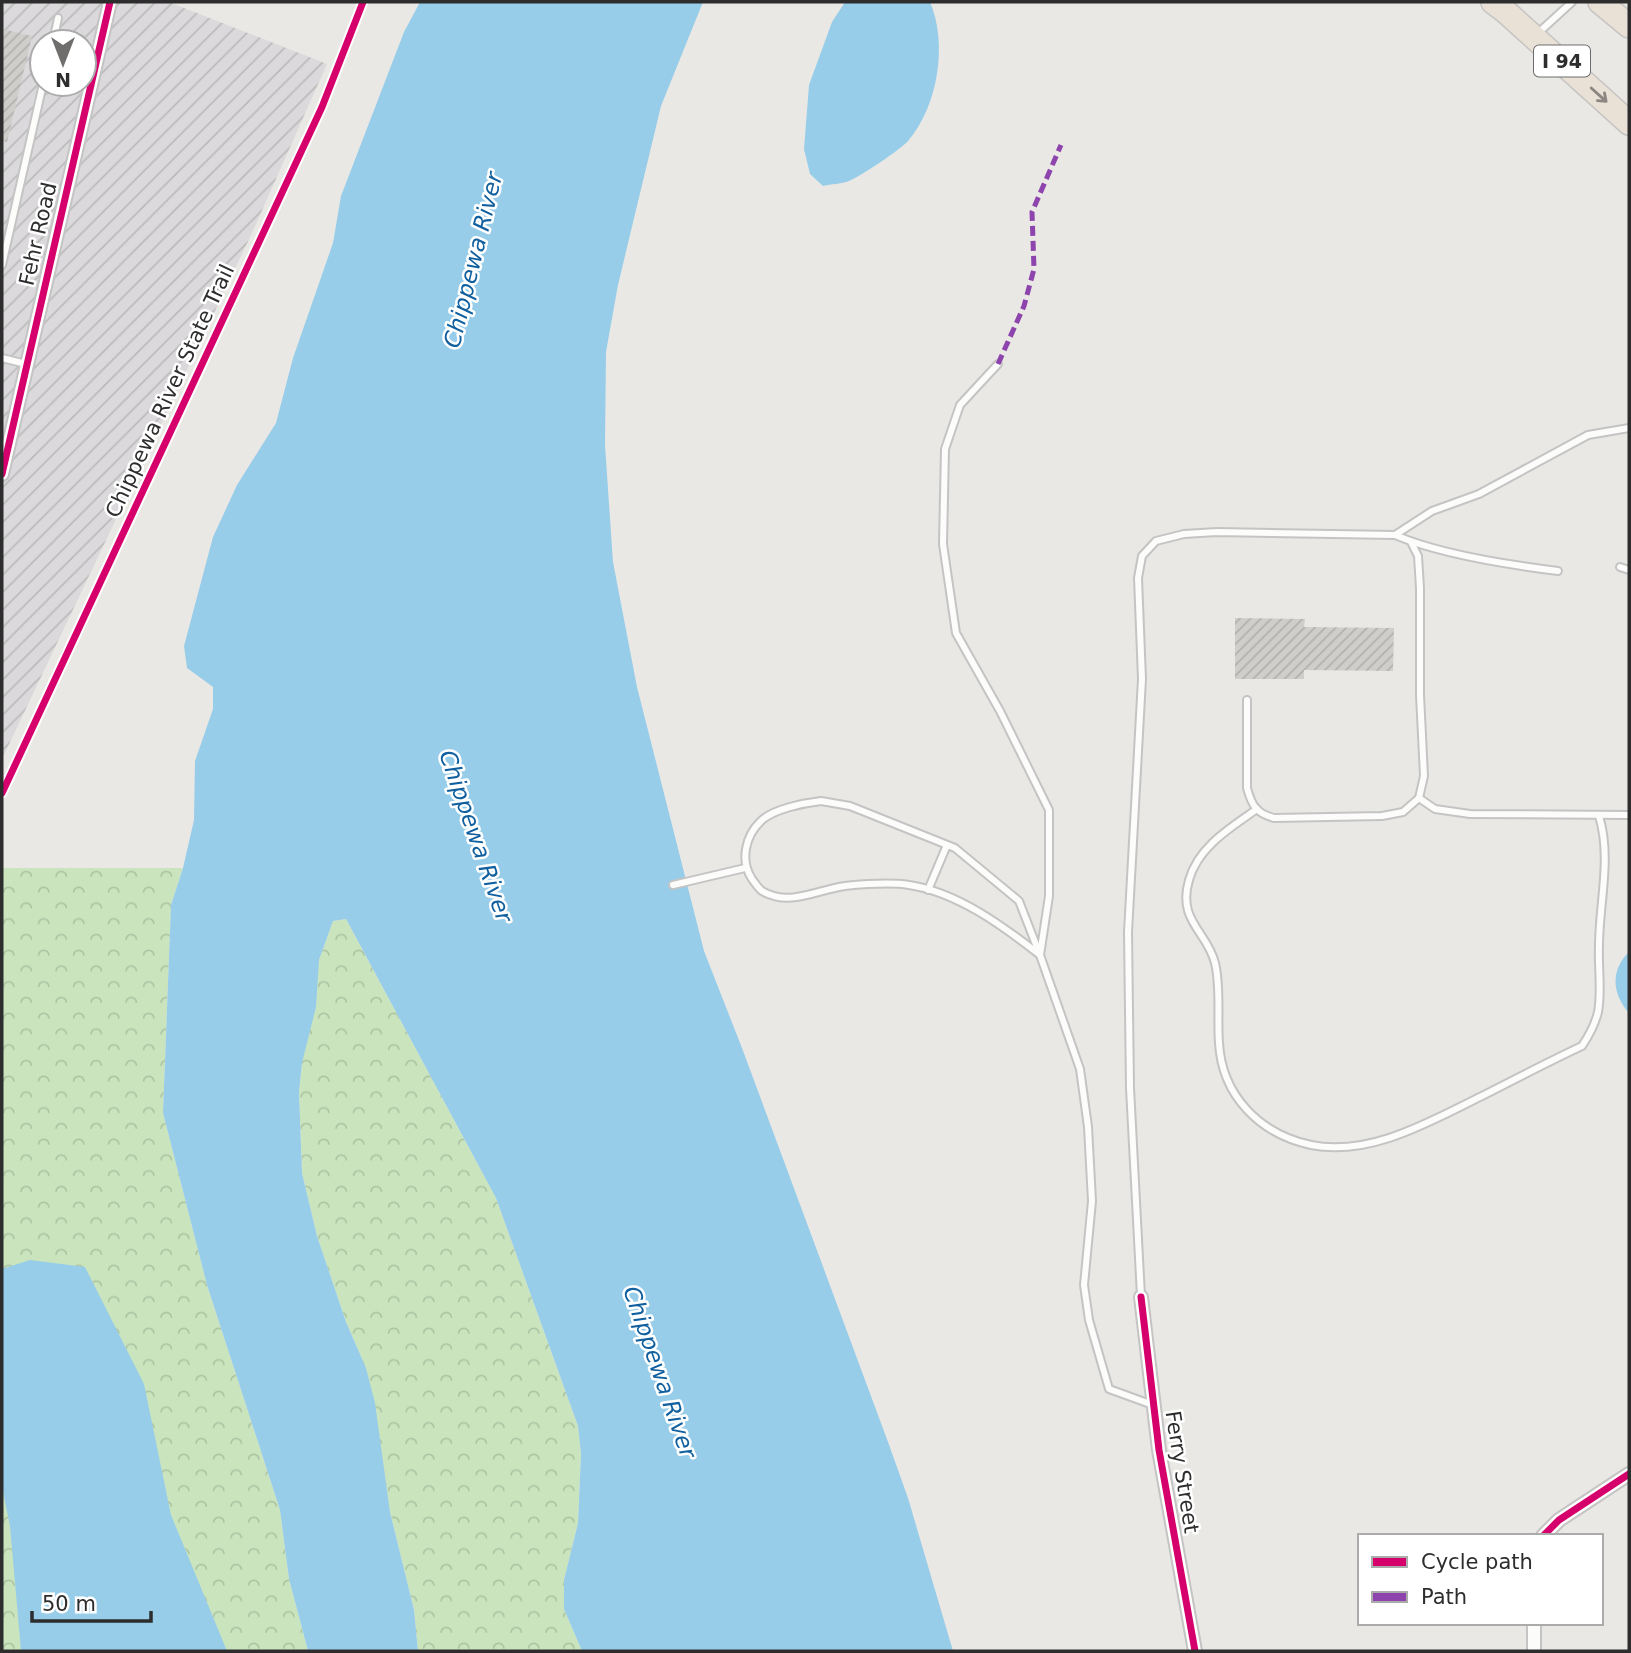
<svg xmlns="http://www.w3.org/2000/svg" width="1631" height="1653" font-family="'DejaVu Sans',sans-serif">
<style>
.industrial{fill:url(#industrial-furrows);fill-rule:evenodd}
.forest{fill:url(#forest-crowns)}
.water{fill:#98cdea}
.building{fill:url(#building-hatch)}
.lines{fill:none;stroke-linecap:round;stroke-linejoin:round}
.service-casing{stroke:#c4c4c4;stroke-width:10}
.minor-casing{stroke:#c4c4c4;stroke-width:16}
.motorway-casing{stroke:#c6c5c3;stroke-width:26}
.service{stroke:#fcfcfb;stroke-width:6}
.minor{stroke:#fcfcfb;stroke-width:12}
.motorway{stroke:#e9e0d6;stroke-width:23}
.quiet{stroke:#8e44ad;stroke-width:5;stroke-dasharray:10 5;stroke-linecap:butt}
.cycleway-casing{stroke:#fff;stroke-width:11}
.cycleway{stroke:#d6006c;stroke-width:7}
.oneway{stroke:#8b8682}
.labels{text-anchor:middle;stroke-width:5;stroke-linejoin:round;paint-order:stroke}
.shield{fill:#fff;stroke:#6c6c6c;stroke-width:2}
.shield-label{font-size:19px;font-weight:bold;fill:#2d2d2d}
.street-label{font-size:21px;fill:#2d2d2d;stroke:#fff}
.water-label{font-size:23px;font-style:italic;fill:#105f9e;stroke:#fff}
</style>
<defs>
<pattern id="industrial-furrows" width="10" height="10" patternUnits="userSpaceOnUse" patternTransform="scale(1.75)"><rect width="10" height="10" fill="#dbd9db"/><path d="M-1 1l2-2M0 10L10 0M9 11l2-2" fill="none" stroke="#bcbbbc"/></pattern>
<pattern id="forest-crowns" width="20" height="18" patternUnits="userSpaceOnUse" patternTransform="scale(1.75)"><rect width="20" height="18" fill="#cae5be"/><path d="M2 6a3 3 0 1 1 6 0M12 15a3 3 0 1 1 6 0" fill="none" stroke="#aec5a4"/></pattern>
<pattern id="building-hatch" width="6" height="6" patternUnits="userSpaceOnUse" patternTransform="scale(1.75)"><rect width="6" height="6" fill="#cfceca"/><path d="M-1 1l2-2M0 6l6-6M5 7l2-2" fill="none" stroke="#b2b1ae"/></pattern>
</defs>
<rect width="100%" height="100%" fill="#eae8e4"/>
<!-- industrial -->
<path class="industrial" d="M2,2H169L327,64L252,233L2,759ZM42,42H84V84H42Z"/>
<!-- forest -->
<g class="forest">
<path d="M2,868H183L171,905L163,1113L207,1285L280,1510L289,1579L308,1651H2Z"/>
<path d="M346,919L496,1198L578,1426L581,1454L578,1523L564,1580V1609L582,1651H418L414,1610L390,1512L366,1368L346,1322L317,1236L302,1173L299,1092L302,1063L319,960L333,921Z"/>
</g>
<!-- water -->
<g class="water">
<path d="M420,2H703L661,106L618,285L606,352L605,445L613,562L637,687L704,951L742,1048L888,1442L908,1498L953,1651H582L564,1609V1580L578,1523L581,1454L578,1426L496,1198L346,919L333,921L319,960L316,1007L302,1063L299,1092L302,1173L317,1236L346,1322L366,1368L375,1403L390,1512L414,1610L418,1651H308L289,1579L280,1510L207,1285L163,1113L171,905L183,868L194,820L195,761L213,709V687L187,668L184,646L213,537L237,485L276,423L293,358L333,243L341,196L404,32Z"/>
<path d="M845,2H930C948,44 938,106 908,141C900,150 861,176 849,181C842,184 831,184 823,186L810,174L804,149L809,85L832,22Z"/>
<path d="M1629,952V1013C1612,994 1610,970 1629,952Z"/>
<path d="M30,1260L85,1267L144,1384L171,1515L227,1651H21L10,1526L2,1487V1269Z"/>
</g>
<!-- building -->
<g class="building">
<path d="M2,29L32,36L7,142L2,141Z"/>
<path d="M1235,618L1305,619L1304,627L1394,628L1393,671L1304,670V679H1235Z"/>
</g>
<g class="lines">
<!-- service casing -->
<g class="service-casing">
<g id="service">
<path d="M1537,34L1572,2"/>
<path d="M53,42L58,18"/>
<path d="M2,265L43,84"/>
<path d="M2,358L26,364"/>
<path d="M998,364L960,405L945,449L943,544L956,633L1000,711L1049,810V896L1040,955L1080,1069L1088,1127L1092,1201L1084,1285L1089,1320L1109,1389L1153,1405"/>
<path d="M1395,535C1439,554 1510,565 1558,571"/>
<path d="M1620,567L1629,570"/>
<path d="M1247,700V788C1252,806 1256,813 1274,818L1382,816L1403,812L1419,798L1424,776L1420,695V588L1418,556L1411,542"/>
<path d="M1419,798L1435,809L1470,814L1629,815"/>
<path d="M821,801L850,806L955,848L1019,901L1040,955C1003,926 957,892 909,885C889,882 865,884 845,886C816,890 790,907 762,891C758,888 755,883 752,879C740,861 745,836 761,821C773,809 804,803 821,801Z"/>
<path d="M1257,809C1230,828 1198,847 1189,880C1177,921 1207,931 1215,963C1221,988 1217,1017 1219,1043C1222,1096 1260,1134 1311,1145C1370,1157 1431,1121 1482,1096C1515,1079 1548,1062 1582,1046C1590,1034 1595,1025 1598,1012C1602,991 1598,967 1599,946C1599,903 1612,858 1599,816"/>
<path d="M673,885L745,868"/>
<path d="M928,890L947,845"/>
<path d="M1141,1296L1130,1088L1128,932L1142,679L1138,578L1142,556L1156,541L1184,534L1217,532L1395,535L1432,511L1479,494L1588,435L1629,428"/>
</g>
</g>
<!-- minor casing -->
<g class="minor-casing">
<g id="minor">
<path d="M2,474L110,2"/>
<path d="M1141,1297L1159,1450L1195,1651"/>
<path d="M1543,1536L1559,1520L1629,1474"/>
<path d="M1534,1623V1651"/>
</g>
</g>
<!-- motorway casing -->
<g class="motorway-casing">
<g id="motorway">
<path d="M1493,2L1505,11L1629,123"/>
<path d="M1600,2L1629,26"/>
</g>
</g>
<!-- service -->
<use href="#service" class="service"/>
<!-- minor -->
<use href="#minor" class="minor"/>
<!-- motorway -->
<use href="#motorway" class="motorway"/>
<!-- quiet -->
<path class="quiet" d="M998,364L1024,306L1034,269L1032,212L1061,145"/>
<!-- cycleway casing -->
<g class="cycleway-casing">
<g id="cycleway">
<path d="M2,474L110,2"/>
<path d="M2,793L322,107L363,2"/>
<path d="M1141,1297L1159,1450L1195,1651"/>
<path d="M1543,1536L1559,1520L1629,1474"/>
</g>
</g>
<!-- cycleway -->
<use href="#cycleway" class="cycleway"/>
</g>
<!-- one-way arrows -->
<defs><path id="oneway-shaft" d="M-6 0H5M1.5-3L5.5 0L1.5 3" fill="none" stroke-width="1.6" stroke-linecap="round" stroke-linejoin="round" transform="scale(1.75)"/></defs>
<use class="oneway" href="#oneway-shaft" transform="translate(1599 95) rotate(42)"/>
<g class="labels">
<!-- shield labels -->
<rect class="shield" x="1534" y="45.5" width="56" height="31" rx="5"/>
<g class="shield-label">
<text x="1562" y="68">I 94</text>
</g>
<!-- street labels -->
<g class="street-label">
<text transform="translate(38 234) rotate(-77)" y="7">Fehr Road</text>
<text transform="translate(170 391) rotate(-65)" y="7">Chippewa River State Trail</text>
<text transform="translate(1182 1472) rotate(81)" y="7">Ferry Street</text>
</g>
<!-- water labels -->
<g class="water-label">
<text transform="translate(473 260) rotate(-76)" y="8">Chippewa River</text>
<text transform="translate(476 836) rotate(71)" y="8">Chippewa River</text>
<text transform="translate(660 1372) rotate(71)" y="8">Chippewa River</text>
</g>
</g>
<!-- border -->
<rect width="1631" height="1653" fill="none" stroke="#2d2d2d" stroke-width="7"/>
<!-- legend -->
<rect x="1358" y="1534" width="245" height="91" fill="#ffffff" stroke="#ababab" stroke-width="2"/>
<rect x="1372" y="1557" width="35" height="10" fill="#d6006c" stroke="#ababab" stroke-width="2"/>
<text x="1421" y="1569" font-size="21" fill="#2d2d2d">Cycle path</text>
<rect x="1372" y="1592" width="35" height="10" fill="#8e44ad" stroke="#ababab" stroke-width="2"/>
<text x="1421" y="1604" font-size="21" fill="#2d2d2d">Path</text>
<!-- north arrow -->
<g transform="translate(63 63) rotate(180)"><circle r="33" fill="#ffffff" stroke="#ababab" stroke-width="2"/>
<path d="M0-5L12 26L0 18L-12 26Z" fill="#6f6e6d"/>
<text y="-10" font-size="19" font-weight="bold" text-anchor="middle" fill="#2d2d2d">N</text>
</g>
<!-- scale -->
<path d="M32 1611v10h119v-10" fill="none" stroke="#2d2d2d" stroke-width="3.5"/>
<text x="42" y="1611" font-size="21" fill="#2d2d2d" stroke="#ffffff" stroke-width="5" paint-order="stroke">50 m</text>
</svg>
